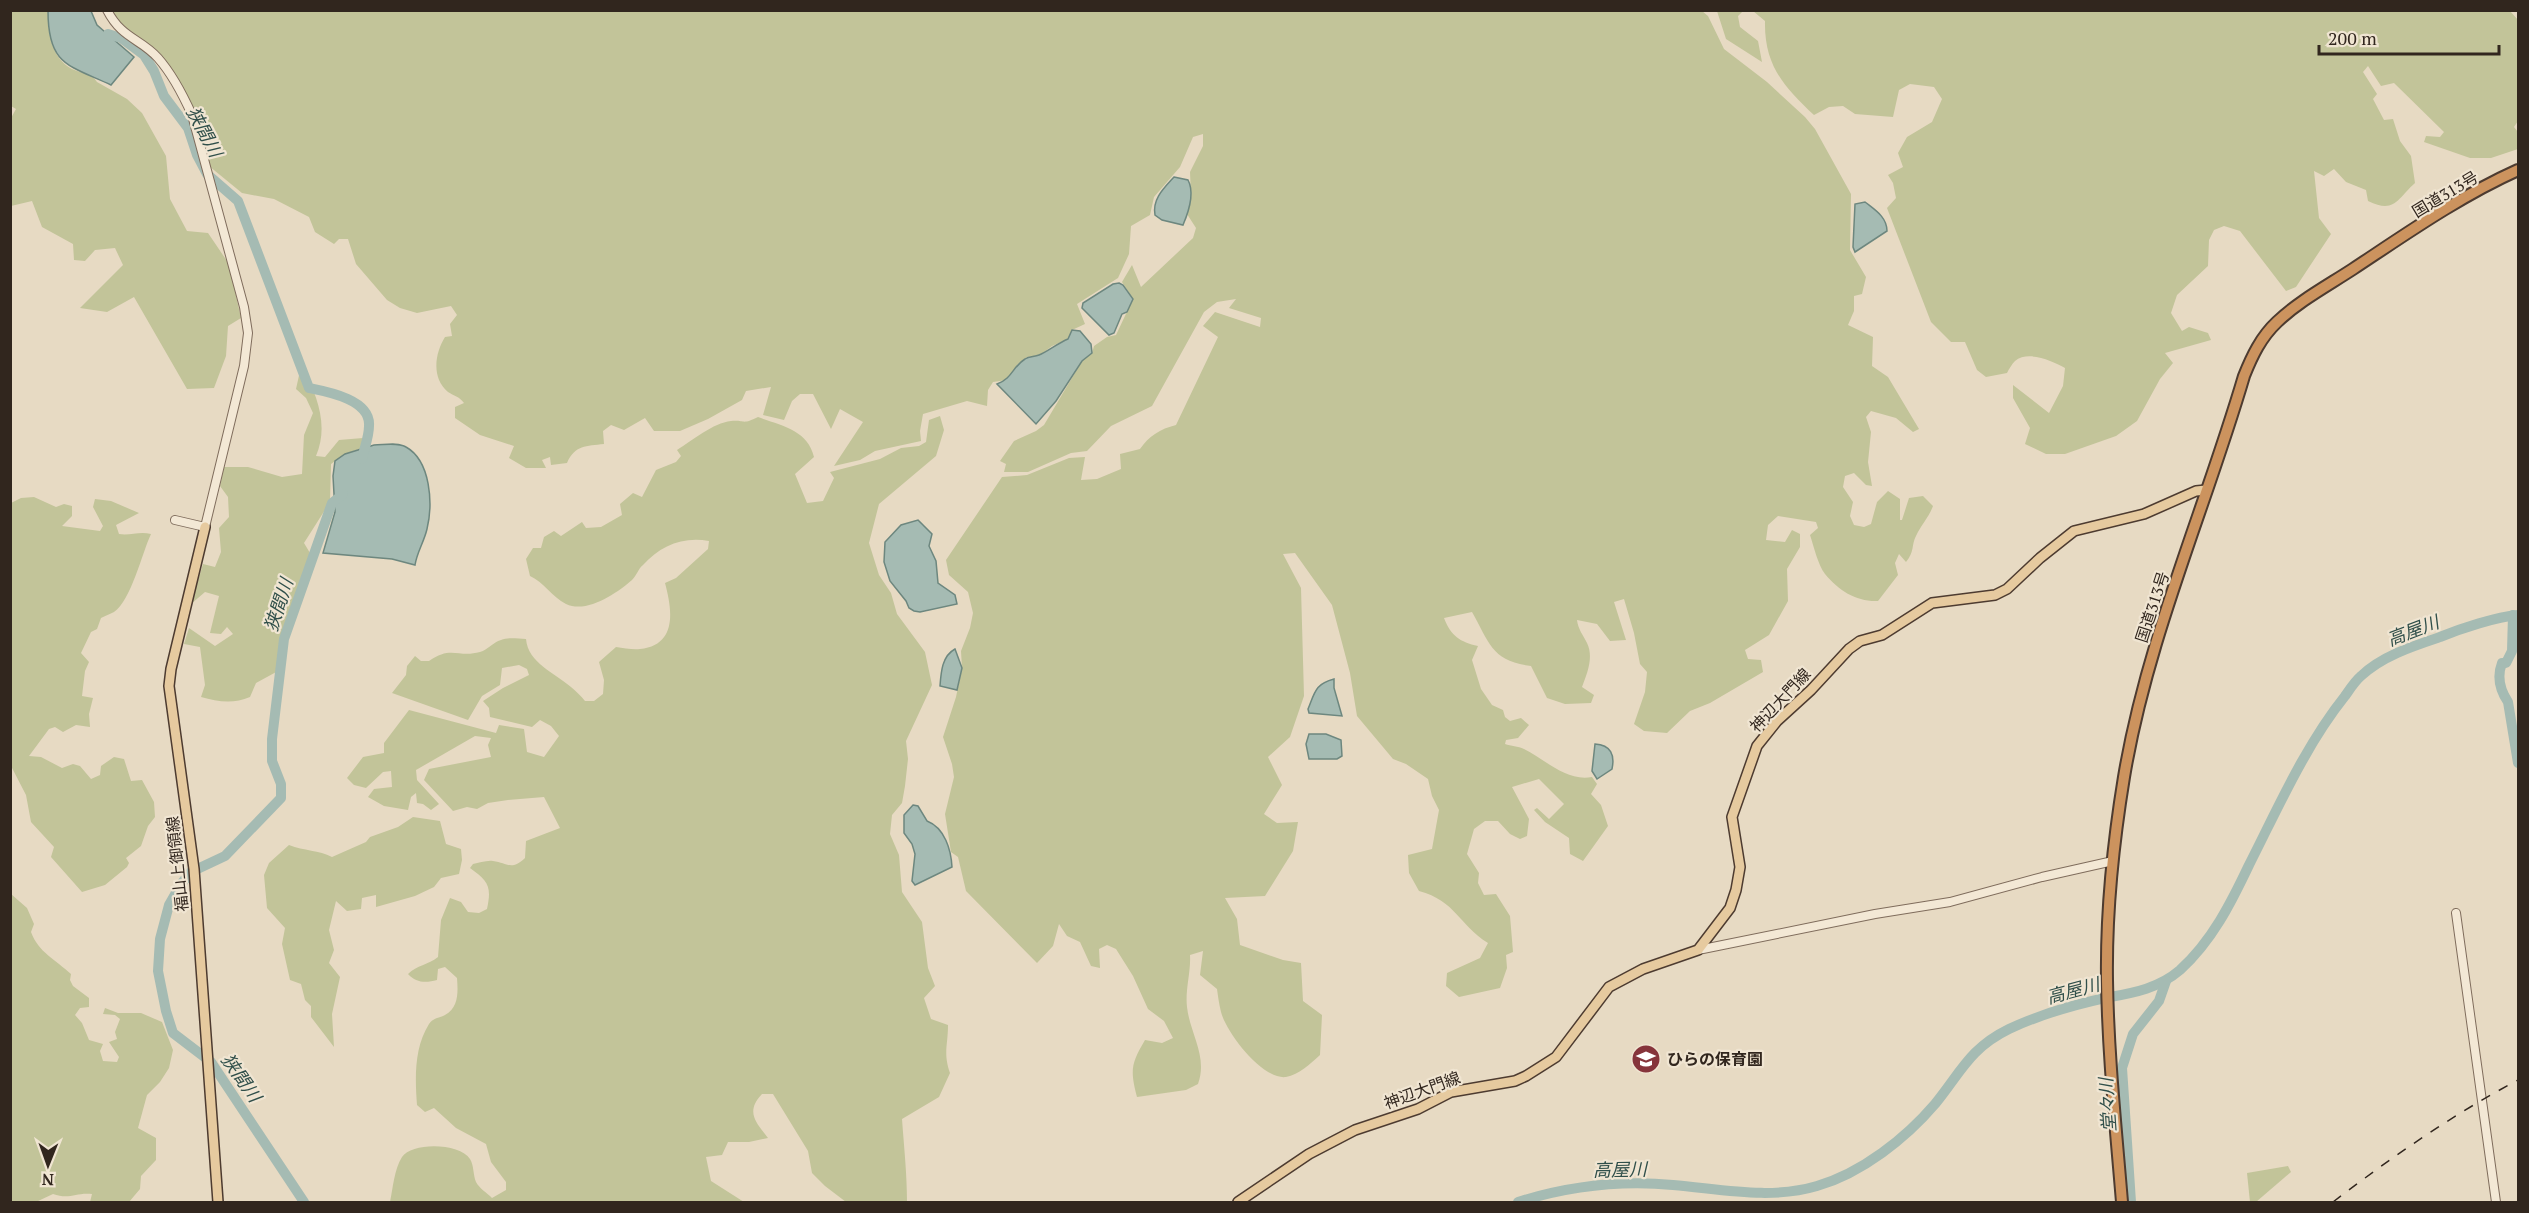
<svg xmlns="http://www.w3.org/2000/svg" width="2529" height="1213" font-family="'PT Serif','Noto Sans JP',serif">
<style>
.green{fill:#c2c499}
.water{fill:#a5bbb3;stroke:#6d877f;stroke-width:1.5}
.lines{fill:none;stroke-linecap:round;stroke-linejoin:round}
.river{stroke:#a5bbb3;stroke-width:10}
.minor-casing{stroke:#7f6c5c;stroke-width:10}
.major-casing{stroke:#4d3b30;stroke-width:12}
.highway-casing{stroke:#4d3b30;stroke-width:14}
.minor{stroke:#f3e8d5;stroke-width:8}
.major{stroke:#e6ca9f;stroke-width:9}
.highway{stroke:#cc935e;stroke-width:10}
.rail{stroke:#31261e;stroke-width:1.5;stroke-dasharray:10 10;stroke-linecap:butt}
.labels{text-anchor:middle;stroke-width:4.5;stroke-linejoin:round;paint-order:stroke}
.street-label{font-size:16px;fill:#31261e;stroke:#f0e5d2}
.poi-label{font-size:16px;font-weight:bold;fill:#31261e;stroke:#f0e5d2;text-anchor:start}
.water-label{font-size:18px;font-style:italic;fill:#304f4a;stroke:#f0e5d2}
</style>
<rect width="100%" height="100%" fill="#e7dac3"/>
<!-- green -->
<g class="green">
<path d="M10,11H48C48,32 51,58 72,69C82,74 91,72 97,82L127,99L142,113L166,156L170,199L187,231L208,233L229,264L241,318L228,326L226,356L214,388L187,389L134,297L107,312L80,308L123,265L115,248L95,250L85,261L74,260L73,244L42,227L32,201L11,206V118L16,109L11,106Z"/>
<path d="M110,11H1702L1708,16L1724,49L1767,82L1805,117L1815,129L1851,194L1850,250L1866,277L1862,294L1854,296V311L1848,325L1873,337L1872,366L1888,377L1919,429L1913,432L1896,418L1871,411L1866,417L1871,432L1868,462L1872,486L1866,485L1854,473L1845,476L1843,487L1853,502L1850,516L1854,525L1864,527L1871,524L1877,502L1888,491L1900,499V520H1902L1909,498L1923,496L1933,506C1929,517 1921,525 1916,536C1911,546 1915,551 1906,562L1899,554L1895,563L1898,575L1878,601C1857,602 1839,591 1825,574C1818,565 1814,547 1810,535L1818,528L1816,522L1778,516L1768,525L1766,540L1785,542L1792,530L1800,534V547L1787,569L1788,601L1769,635L1745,650L1748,659L1761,660L1763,672L1710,703L1690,711L1667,733L1644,731L1634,724L1645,692L1647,672L1640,664L1634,633L1624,599L1614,602L1626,640L1610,641L1597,624L1577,620C1578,629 1583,635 1587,643C1594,657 1587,674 1582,687L1594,695L1591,703L1565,704L1547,698L1531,666C1492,661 1490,644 1472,612L1444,618C1451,636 1460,642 1478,646L1472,660L1481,689L1492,705L1503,710L1505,717L1510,721L1521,718L1529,725L1518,738L1506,740L1505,744C1511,746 1518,746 1524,749C1545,759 1566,782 1592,777L1597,784L1591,794L1601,805L1608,826L1583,861L1570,854L1569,838L1545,822L1534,810L1537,808L1549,819L1564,804L1539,779L1512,787L1529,819L1527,836L1520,839L1510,834L1498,821H1485L1474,829L1467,854L1479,873L1478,883L1484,895L1496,894L1510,916L1513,952L1506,955L1507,968L1500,988L1459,997L1446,986L1447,973L1480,958L1488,943C1458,924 1456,901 1419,891L1409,873L1408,855L1432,849L1439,810L1432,796L1428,779L1406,764L1393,759L1357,716L1350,673L1332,605L1295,553L1283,554L1301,588L1304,696L1290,737L1268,757L1282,785L1264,814L1277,823L1298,822L1293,851L1265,896L1225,898L1237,919L1240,945L1283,960L1301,963L1303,1001L1322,1015L1320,1055C1311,1063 1299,1075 1286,1077C1262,1080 1226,1032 1221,1012C1219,1004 1218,996 1217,989L1200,975L1203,951L1190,955C1191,972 1185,990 1187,1007C1190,1034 1208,1056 1198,1084L1186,1090L1137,1097C1130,1070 1131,1064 1145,1040L1162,1043L1173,1038L1164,1021L1148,1009L1133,976L1116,949L1107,945L1099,949L1100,968L1091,966L1080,942L1067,936L1059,924L1053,946L1037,963L966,891L958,857L951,852L945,814L954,777L952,764L943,737L956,697L962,668L961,651L970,628L973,613L968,592L949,575L946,560L1002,477L1027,475L1069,458L1085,457L1081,480L1097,479L1121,469L1120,454L1140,449C1149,436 1160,429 1176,425L1218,337L1203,326L1215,312L1260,327L1261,318L1229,308L1236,299L1217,302L1204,312L1152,406L1111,426L1087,451L1071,453L1028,472H1004L1006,464L1000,461L1014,441L1036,431L1044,425L1082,361L1092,353L1094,346L1107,337L1116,335L1133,299L1122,282L1132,265L1141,287L1193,238L1196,228L1187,214L1191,196L1190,172L1203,146V134L1193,137L1180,167L1154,197L1150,215L1131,226L1129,254L1118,278L1077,304L1085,324L1072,330L1068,339L1052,346L1040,355L1027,357L1017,365L1007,380L993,382L988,390L987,406L967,401L923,414L920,431L921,441L875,451L860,460L834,466L863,422L840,409L831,429L813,394H800L792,401L784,420L763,415L771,387L746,391L742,400L708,419L680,431H654L645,418L624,430L611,425L603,431L604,444C586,446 575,445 567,463L551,465L550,457L542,460L546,468H526L509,458L514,446L480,435L455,418V407L464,403C459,396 454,396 448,392C431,378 435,353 445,337L452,336L450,324L457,315L451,306L417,313L400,308L387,300L356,264L348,239H339L334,244L315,232L309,217L274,199L242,193L209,166L194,116L160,59L126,32Z"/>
<path d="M1717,11H1743L1738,16L1740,27L1758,41L1762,62L1726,39Z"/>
<path d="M1753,11H2510L2518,20V121L2514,127L2518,132V149L2491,158H2470L2424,142L2426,136L2440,137L2444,132L2394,83L2381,86L2368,66L2363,72L2377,94L2373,99L2384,120L2393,119L2400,141L2411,156L2415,183C2397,199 2395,214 2368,201L2366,190L2346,182L2334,169L2324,176L2314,171L2319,218L2331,234L2296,287L2286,291L2240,231L2224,226L2214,230L2209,240L2208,266L2177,295L2171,313L2182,331L2189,327L2208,333L2211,340L2165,353L2173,363L2160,379L2137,421L2116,436L2065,454H2046L2025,444L2030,428L2013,398V385L2049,413L2063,386L2065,368C2053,361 2028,350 2015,361C2012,364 2009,369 2007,373L1986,377L1977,370L1965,342H1951L1931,322L1887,208L1896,198L1893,183L1888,175L1903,167L1898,153L1907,137L1932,122L1942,99L1934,87L1910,84L1899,90L1893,117L1855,114L1843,106L1829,107L1814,115C1784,87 1764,65 1765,21Z"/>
<path d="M304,369C317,397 329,425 316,456L325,457L339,440L363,438L362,448L345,454L331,464L330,502L304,543L310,553L280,637L278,671L256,683L250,697C234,704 218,702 201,697L205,685L200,647L184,644L189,628L215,646L233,634L227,627L221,634L210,633L219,596L205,592L191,604L203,564L215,567L221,552L219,528L229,517L228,497L220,486L224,467H248L282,477L302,474L304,435L313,413L306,398L296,389L300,371Z"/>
<path d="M940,416L944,430L936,456L879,504L869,543L879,575L891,593L897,614L925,652L932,685L906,741L908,759L905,786L902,803L892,815L890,834L899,855L902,892L922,922L928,968L935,986L924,998L931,1019L948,1025C948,1045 943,1053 950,1073L939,1097L902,1119C904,1147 907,1174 907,1202H846L825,1186L812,1173L808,1151L773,1094H762C745,1112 756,1122 768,1138L749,1142H728L722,1155L706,1157L711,1181L744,1202H390C393,1188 394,1170 402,1157C412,1142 460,1143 470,1159C474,1165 473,1175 476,1182C479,1188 487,1193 492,1198L506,1190V1182L491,1162L486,1144L456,1128L434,1108L425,1112L417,1105C415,1078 414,1048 429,1024C433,1018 439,1018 445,1015C459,1007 458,992 457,978L445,967L438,969L437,980C426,983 416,983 408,974C417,965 428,965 438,957L441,920L450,898L461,902L468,912L479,913L487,909C492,886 488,881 470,868L473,864C479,863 487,860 493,861C508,863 511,871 525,858L526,841L560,828L544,797L508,800L488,803L477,809L467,807L453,811L424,780L429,769L491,757L488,745L491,738L475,736L416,770L417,780L439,804L431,810L423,804L417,803L416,793L411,797L408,810L384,806L368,797L374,789L392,787L391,771L383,772L366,788L354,785L347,778L363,757L384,753V743L409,710L496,733L499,725L524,729L527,752L544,757L559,736L551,726L540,720L532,727L490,717L489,708L483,701L503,688L529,675L527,669L519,665L502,668L500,685L482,696L468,720L392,693L406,675L407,666L415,656L421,661H429C451,645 458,658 480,652C488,650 493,642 501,640C508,637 518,639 526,639C528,663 555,673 571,687C576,691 581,696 585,701H594L603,694L604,680L599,662L616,647C624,648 633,650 640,649C678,645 672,609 665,583L676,578L708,549L709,541C683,536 660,546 643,565C638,569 637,575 632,580C617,593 587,614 566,604C552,597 544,582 530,576L526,559L533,548H541L544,537L554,531L561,536L582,522L586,528L601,527L622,515L620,504L633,493L642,497L656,470L676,462L681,456L677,450C693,440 713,423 731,421C746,420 742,425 758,417C782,426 808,430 814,457L795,474L807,503L823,501L834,478L830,472L880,459L901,448L919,446L926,442L929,420Z"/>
<path d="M34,497L56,507L64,504L72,506V516L62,526L100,531L103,526L93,507L95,499L111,501L139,513L116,525L119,534C130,536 139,531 151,534C142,553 131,601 114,612C110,614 105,616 101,618L97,629L91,632L81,653L89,662L85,671L82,696L93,698L89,714L90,727L76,725L63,732L55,727L49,729L29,756L41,757L62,768L73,764L80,766L91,779L100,775L101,766L114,757L124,759L131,781L142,780L154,802L155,817L148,826L141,846L126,858L129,863L127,867L105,885L82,892L51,857L54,847L31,822L26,795L11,766V503L21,498Z"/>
<path d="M413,817L440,821L446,844L461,849L462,860L459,874L441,878L434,887L415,896L376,907V895L362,898L361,909L347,911L336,901L329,930L334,950L329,963L340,977L332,1014L334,1047L311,1017V1006L305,1000L301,984L290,980L282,944L285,928L267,908L264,875L269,863L289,845C304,851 319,850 332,857L366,842L370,837L398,827Z"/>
<path d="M11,894L27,908L34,924L31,932C38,952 56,960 71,974L70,980L73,986L89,998V1007L80,1008L75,1015L82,1023L89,1040L103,1044L100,1051L103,1061L117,1062L119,1057L109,1042L117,1039L115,1032L120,1019L115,1015L103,1014L105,1008L118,1013H141L162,1022L173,1050L169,1068L160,1082L147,1095L138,1128L156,1138V1160L141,1176L140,1189L129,1202H90L92,1194C76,1192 70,1200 53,1194L36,1202H11Z"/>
<path d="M2288,1166L2291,1172L2256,1202H2250L2247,1173Z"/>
</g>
<!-- water -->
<g class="water">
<path d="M48,11H91L97,25L134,57L111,85C68,65 48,65 48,11Z"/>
<path d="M1174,177L1188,180C1195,193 1189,211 1183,225L1162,220L1155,215C1152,199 1164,188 1174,177Z"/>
<path d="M1865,202C1875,210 1887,217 1887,231L1855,252L1853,247L1855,204Z"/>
<path d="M1119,283L1123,285L1133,299L1127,312L1122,314L1114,333L1109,335L1082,308L1083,303L1113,284Z"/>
<path d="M1072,330L1080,331L1091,344L1092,353L1082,361L1056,401L1036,424L997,384C1013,378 1012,367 1025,359C1029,356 1034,357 1039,355C1047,352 1058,343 1068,339Z"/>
<path d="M374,445C384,445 398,442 406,447C431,461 433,504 427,529C424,542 417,552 415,565L392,559L323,553L335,512L333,476L335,461L345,454Z"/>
<path d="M918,520L932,534L929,546L936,561L938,583L955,595L957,604L920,612L914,611L909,608L906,601L890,581L884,562L885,542L901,525Z"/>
<path d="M955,649L962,668L957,690L940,686C941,672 942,656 955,649Z"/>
<path d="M1334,679V688L1342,716L1309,713L1308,709C1315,692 1315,684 1334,679Z"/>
<path d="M1309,734H1326L1341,740L1342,756L1337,759H1309L1306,744Z"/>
<path d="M1595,744C1611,745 1615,755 1612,769L1597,779L1592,771Z"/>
<path d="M913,805L918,806L927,821C945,828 951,850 952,867L915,885L912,881L915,854L912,844L904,833V815Z"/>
</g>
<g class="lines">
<!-- river -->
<g class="river">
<path d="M108,34L121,38L144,55L154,71L164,96L188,128L197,155L207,174L238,201L309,388C329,392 371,400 369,426C369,437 364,449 362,459"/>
<path d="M2513,615L2512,651L2506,663H2502C2497,676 2500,690 2508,702L2518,763"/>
<path d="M304,1202L211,1062L173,1033L166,1011L158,971L160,939L169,905L181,884L191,872L225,856L281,798V784L272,761V739L284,639L332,503L343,494"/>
<path d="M1518,1202C1569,1186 1620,1180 1673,1185C1721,1189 1770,1200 1817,1186C1862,1173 1906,1138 1935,1104C1961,1072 1970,1048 2009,1029C2039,1015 2073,1005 2105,998C2132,993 2158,989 2180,970C2212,941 2231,903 2249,865C2278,808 2305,746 2345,696C2350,689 2355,681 2361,676C2382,656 2413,646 2440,637C2462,628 2496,617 2518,615"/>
<path d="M2131,1202L2122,1068L2133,1034L2159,1001L2166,981"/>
</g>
<!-- minor casing -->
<g class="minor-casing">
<g id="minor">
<path d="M107,10C122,39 140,38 158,58C173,75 183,95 192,115L244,307L248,333L244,366L205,527L175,520"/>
<path d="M2456,913L2496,1202"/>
<path d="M1698,950L1875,914L1950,902L2042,877L2113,861"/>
</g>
</g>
<!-- major casing -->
<g class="major-casing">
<g id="major">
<path d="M205,527L171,669L169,686L194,869L218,1202"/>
<path d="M1238,1202L1309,1154L1355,1130L1418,1109L1451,1092L1515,1081L1526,1076L1556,1057L1609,987L1643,969L1698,950L1730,908L1736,890L1740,867L1732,817L1757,746L1777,721L1811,690L1849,649L1860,641L1882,635L1932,603L1995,595L2007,589L2040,558L2074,531L2144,514L2196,491L2206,490"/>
</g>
</g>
<!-- highway casing -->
<g class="highway-casing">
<path id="highway" d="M2122,1202C2116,1129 2108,1054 2107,980C2106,912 2113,844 2124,777C2147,639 2205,509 2244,376C2252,356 2261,337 2277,322C2299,301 2327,286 2353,269C2406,234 2460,196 2518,170"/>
</g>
<!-- minor -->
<use href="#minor" class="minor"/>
<!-- major -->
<use href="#major" class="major"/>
<!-- highway -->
<use href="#highway" class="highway"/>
<!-- rail -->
<path class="rail" d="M2333,1202C2392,1157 2452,1115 2518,1080"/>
</g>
<!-- icons -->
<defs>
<g id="school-disc" transform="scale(1.5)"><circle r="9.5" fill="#86343b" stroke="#f0e5d2"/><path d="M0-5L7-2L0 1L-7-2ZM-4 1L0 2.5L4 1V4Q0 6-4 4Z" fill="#fff"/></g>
</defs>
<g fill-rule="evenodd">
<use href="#school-disc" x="1646" y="1059"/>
</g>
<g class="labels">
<!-- street labels -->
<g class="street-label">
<text transform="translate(2445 194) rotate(-31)" y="6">国道313号</text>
<text transform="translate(2152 607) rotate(-72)" y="6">国道313号</text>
<text transform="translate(1780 700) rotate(-47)" y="6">神辺大門線</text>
<text transform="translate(177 864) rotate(-96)" y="6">福山上御領線</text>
<text transform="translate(1422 1090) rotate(-20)" y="6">神辺大門線</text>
</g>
<!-- poi labels -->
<g class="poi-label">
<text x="1667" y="1065">ひらの保育園</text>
</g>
<!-- water labels -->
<g class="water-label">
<text transform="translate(204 132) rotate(62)" y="6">狭間川</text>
<text transform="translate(279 605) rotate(-72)" y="6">狭間川</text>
<text transform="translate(2413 631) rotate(-21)" y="6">高屋川</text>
<text transform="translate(2073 991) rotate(-15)" y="6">高屋川</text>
<text transform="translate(241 1078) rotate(55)" y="6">狭間川</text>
<text transform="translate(2108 1105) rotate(-94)" y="6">堂々川</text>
<text transform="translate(1620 1170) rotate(-1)" y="6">高屋川</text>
</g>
</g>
<!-- border -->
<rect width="2529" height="1213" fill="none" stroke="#31261e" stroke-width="24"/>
<!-- north arrow -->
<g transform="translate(48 1165) rotate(181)" stroke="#f0e5d2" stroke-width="4.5" paint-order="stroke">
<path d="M0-4.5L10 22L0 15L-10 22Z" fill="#31261e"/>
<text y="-9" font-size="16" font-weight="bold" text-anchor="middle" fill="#31261e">N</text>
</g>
<!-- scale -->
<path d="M2319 45v9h180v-9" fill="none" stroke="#31261e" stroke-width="3"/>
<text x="2328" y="45" font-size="18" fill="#31261e" stroke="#f0e5d2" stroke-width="4.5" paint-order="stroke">200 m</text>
</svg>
